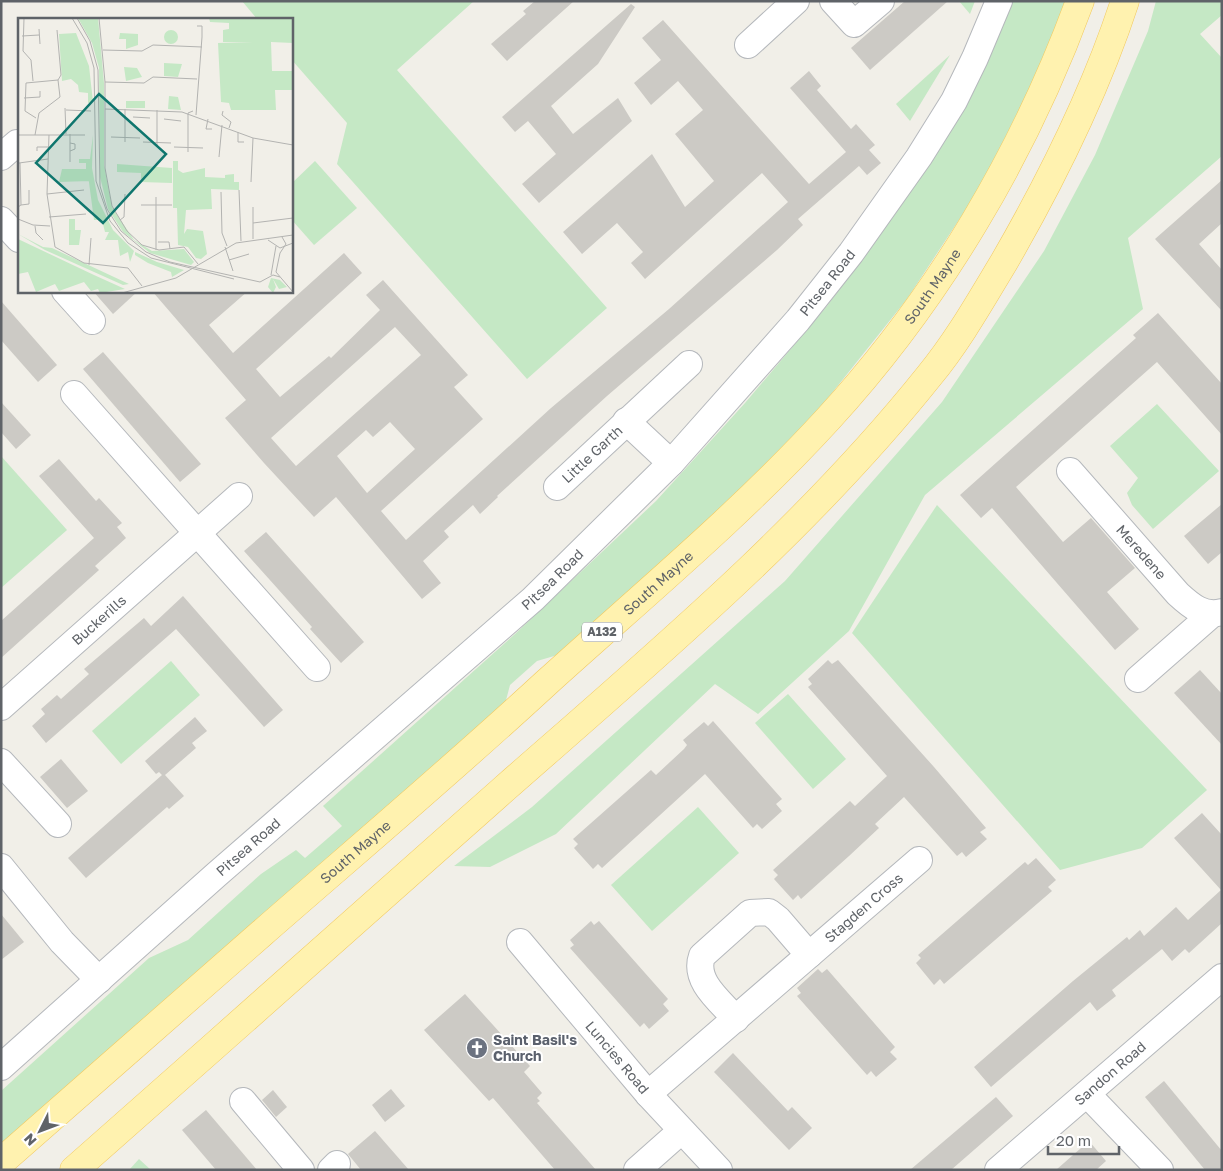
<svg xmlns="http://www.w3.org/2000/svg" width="1223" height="1171" font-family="'Golos Text',sans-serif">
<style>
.green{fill:#c5e8c5}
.building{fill:#cccac5;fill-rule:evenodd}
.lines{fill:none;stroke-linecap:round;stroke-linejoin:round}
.minor-casing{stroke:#b5b8bc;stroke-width:28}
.major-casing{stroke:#f2c960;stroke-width:29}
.minor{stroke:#fff;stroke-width:26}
.major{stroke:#fff2af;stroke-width:28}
.labels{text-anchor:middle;stroke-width:4;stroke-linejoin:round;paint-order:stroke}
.shield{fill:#fff;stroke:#8f9295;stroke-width:1}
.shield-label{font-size:12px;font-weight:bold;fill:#5f6368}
.street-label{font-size:14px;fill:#5f6368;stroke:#fff}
.worship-label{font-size:14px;font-weight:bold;fill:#5b616d;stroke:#fff;text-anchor:start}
.inset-road{fill:none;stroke:#b3b3b1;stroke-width:1}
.view{fill:#0f766e;fill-opacity:0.15;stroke:#0f766e;stroke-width:2.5}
.inset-edge{fill:none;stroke:#5f6368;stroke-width:2.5}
</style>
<rect width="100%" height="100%" fill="#f1efe8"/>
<!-- green -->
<g class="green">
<path d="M242,1H474L397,70L607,308L527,379L337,164L347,123L291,59V19H257Z"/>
<path d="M959,1H975L970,14Z"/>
<path d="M1010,1H1065L1041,70L974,197L907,299L804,428L692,536L561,654L537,661L510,685L505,704L1,1148V1091L149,958L188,940L261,874L296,850L305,858L342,826L323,806L515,634L656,501L745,403L827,306L905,200L959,115Z"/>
<path d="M1156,1H1222V15L1200,34L1222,58V156L1128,238L1143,309L925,495L849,631L758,714L715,684L556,834L490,867L454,866L532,807L785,581L942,402L1044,251L1095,155L1148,31Z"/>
<path d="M950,55L910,121L896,104Z"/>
<path d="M315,161L357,208L314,245L291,219V184Z"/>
<path d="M1157,404L1219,471L1153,529L1132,505L1127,493L1138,478L1110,446Z"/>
<path d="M1,456L67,530L1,588Z"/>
<path d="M937,505L1207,790L1142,848L1060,870L852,633Z"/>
<path d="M171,661L200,695L121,764L92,731Z"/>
<path d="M788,694L846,759L813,789L755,723Z"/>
<path d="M698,807L739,853L652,931L611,885Z"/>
<path d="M139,1159L151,1170H129Z"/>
</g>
<!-- building -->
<g class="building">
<path d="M535,1H574L507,61L491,44L526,14L523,11Z"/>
<path d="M905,1H948L870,70L851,48Z"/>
<path d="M631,4L635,7L598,64L551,106L573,134L618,98L632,121L539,203L522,184L556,154L528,121L515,132L502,117Z"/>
<path d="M663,20L809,184L846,152L790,88L809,71L821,86L817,90L851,129L856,124L875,145L869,150L881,163L867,175L859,166L798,219L803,225L777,250L607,396L497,496L498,497L480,514L473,505L444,531L449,537L423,561L441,583L422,599L336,497L314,517L264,463L225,418L246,400L152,291H248L209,325L233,353L344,253L362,273L256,369L280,397L329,356L331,358L380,310L366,295L383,280L468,375L454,387L483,419L381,511L406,540L551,408L669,309L788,202L762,173L645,279L631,263L643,252L617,223L582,254L563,232L652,154L685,207L714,181L675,134L703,110L678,81L651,105L634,83L661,60L642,38ZM395,327L421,355L296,466L271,438ZM390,422L415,449L367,493L337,456L366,430L373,437Z"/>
<path d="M1222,180V223L1199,244L1222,270V311L1155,239Z"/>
<path d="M93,291H138L113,314Z"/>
<path d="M1,301L57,365L38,382L1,340Z"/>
<path d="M1158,313L1222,384V435L1157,362L1016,487L1063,542L1091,518L1135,568L1107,592L1139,629L1115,650L992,508L981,518L960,495L1136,338L1133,335Z"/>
<path d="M103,352L201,464L180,482L83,369Z"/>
<path d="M1,402L31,435L16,449L1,432Z"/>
<path d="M59,459L96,501L99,498L122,523L117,527L126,538L95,566L99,570L1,658V621L94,538L39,476Z"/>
<path d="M1222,504V552L1208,564L1184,536Z"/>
<path d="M266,532L364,642L341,663L310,629L312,627L244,551Z"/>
<path d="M183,596L283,710L264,727L176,629L46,743L32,726L45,714L41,709L57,695L61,699L89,674L84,669L144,618L151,626Z"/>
<path d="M828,660L832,664L838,660L934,767L986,828L980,832L987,839L966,857L962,852L957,856L904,797L875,824L879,828L849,856L801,899L798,895L793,900L774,879L778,875L773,870L850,801L855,806L887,776L808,687L812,684L808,679Z"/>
<path d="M1200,670L1222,694V745L1174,693Z"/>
<path d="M195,717L207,731L192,743L196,748L165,775L184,796L169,809L167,807L86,878L68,858L162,775L159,772L156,774L145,761Z"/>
<path d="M713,721L782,799L776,804L782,811L762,829L757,824L753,828L705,774L602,868L598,864L593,869L574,848L578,844L573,839L651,770L656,775L684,749L687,745L683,740L704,722L708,726Z"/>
<path d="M61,759L88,791L67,808L40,777Z"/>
<path d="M1202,813L1222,835V923L1189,953L1185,949L1172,961L1162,949L1112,990L1116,996L1097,1011L1090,1002L991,1087L974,1067L1073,981L1127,937L1129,940L1140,930L1144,936L1176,907L1188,920L1221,890L1174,838Z"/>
<path d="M1036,858L1056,880L1048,887L1052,891L944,984L940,979L934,985L916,963L921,958L918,955L1025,862L1028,865Z"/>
<path d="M1,914L24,942L1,960Z"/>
<path d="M591,921L594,925L599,921L668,999L663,1004L669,1011L649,1029L644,1023L640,1027L570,948L574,945L570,940Z"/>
<path d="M818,969L822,973L827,969L895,1047L890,1052L897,1059L876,1077L871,1071L867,1075L797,996L801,993L797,988Z"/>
<path d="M465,994L530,1066L524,1072L542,1093L537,1098L540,1101L537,1103L596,1170H555L493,1098L489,1101L424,1030Z"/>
<path d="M733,1053L788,1111L792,1107L812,1128L789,1150L714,1072Z"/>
<path d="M1164,1081L1222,1151V1170H1205L1145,1097Z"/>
<path d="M391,1089L405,1106L385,1122L372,1105Z"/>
<path d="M273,1090L287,1107L276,1117L262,1100Z"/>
<path d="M996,1097L1013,1116L951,1170H910Z"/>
<path d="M206,1110L257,1170H216L182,1130Z"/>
<path d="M375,1131L409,1170H361L348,1154Z"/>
<path d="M1089,1141L1106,1161L1096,1170H1056Z"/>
</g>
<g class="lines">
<!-- minor casing -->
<g class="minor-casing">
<g id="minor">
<path d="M833,1L854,24L881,1"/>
<path d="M748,45L796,1"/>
<path d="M1,157L17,143"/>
<path d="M1,220L19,239"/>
<path d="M65,291L92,321"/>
<path d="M74,394L317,668"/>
<path d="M626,421L671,463"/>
<path id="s1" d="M1070,471L1178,594C1191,606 1204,617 1222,612"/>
<path id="s2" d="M557,487L689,364"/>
<path d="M1138,679L1211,615"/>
<path id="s3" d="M1,707L239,496"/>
<path d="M1,762L58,824"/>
<path d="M1,867L62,942L99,980"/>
<path id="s4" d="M520,942L648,1094L719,1170"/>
<path d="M736,1019C720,1001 693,981 702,956L750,913L769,912L778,919L809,955"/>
<path id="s5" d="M1,1067L216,875L533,599L671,463L798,320L851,253L919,157L954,101L975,58L999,1"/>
<path id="s6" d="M648,1094L919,860"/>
<path d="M1087,1094L1160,1170"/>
<path d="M243,1101L301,1170"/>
<path d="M331,1170L337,1164"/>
<path d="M637,1170L681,1131"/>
<path id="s7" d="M998,1170L1222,977"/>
</g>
</g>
<!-- major casing -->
<g class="major-casing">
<g id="major">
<path id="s8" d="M1,1162C88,1086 175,1009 262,933C357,850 453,769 546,683C641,597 741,514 828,419C938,299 1024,154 1080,1"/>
<path d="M74,1170C218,1043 362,915 505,788C653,658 806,530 929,376C958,341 981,300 1004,262C1052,179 1095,93 1125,1"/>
</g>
</g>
<!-- minor -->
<use href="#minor" class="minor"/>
<!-- major -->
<use href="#major" class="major"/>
</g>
<!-- icons -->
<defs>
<g id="church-disc" transform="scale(1.125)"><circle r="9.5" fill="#6b7280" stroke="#fff"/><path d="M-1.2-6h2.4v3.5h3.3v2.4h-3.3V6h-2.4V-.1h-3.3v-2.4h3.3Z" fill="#fff"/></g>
</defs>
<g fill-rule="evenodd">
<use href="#church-disc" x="477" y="1048"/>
</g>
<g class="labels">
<!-- shield labels -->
<rect class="shield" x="582" y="622.5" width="40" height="19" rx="4"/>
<g class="shield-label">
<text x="602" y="636">A132</text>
</g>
<!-- street labels -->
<g class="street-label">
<text dy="5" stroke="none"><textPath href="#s5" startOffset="1141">Pitsea Road</textPath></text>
<text dy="5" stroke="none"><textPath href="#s8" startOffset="1281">South Mayne</textPath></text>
<text dy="5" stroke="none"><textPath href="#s2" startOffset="48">Little Garth</textPath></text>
<text dy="5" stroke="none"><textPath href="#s1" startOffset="108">Meredene</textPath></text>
<text dy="5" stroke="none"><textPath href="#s5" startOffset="736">Pitsea Road</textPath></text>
<text dy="5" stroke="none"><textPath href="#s8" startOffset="876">South Mayne</textPath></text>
<text dy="5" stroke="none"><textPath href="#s3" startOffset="131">Buckerills</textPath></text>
<text dy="5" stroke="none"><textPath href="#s5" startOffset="331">Pitsea Road</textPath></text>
<text dy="5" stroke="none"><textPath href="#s8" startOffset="471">South Mayne</textPath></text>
<text dy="5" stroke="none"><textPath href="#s6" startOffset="285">Stagden Cross</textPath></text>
<text dy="5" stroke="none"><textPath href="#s4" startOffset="151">Luncies Road</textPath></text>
<text dy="5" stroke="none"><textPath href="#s7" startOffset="148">Sandon Road</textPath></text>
</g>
<!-- worship labels -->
<g class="worship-label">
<text x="493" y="1045">Saint Basil's<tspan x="493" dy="16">Church</tspan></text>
</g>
</g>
<!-- overview -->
<g transform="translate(18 18)">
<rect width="275" height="275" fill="#f1efe8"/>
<path d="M60,0H80L86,65V147L94,189L116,222L134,233L166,231L176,244L173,247L132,235L105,214L90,191L82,159L81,50L74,25ZM191,0H275V25L253,24L254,53H275V72H257L258,92H213L211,85L203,84L200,25L235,24H205V12L211,11V5L192,4ZM146 19a7 7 0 1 1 14 0a7 7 0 1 1-14 0ZM58,15L71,48L75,84L70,85V75L61,74L60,67L53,61L44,63L41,16ZM102,15L120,16V27L108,31V21H101ZM146,45L164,46L160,59L146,58ZM106,49L119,50L124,59L108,63ZM151,78L160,79L163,92L150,91ZM108,83H127V90H108ZM75,117L74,150L80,182L95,212L116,233L112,244L110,234L102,238L100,222H87L91,214H87L84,202H76L70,157L71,163L41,164L44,151H68V145H61V141H72ZM155,143H160V152L165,155L187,150V159L207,160V157L216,156V164H221V172L193,171L194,191L168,192L166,216L169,211L185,213L189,236L183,241L178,240L170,229L160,227L159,190H155ZM99,146L154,150V165L123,164V155L99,154ZM51,201H57V212H63L61,227H51ZM0,216L25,229L34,230L111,266L105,267L27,232ZM0,221L76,257L107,271L82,275L80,271L73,273L66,264L41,273L37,266L18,274L10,254L0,256ZM117,234L139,244L166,252L154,259L153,254L130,245L117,237ZM253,260L262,262L269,269L261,271L255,261L258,269L255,275L250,269Z" fill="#c5e8c5"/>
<path class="inset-road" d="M6,0L5,33L13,42L15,63M54,0L69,25L76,50L78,163L92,203L110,225L133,240L216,261M59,0L72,23L80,52L82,168L89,191L103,213L128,234L152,244L242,264L255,257L262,259M81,0L87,64V150L94,188L109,213L124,227L141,232L166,229L180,246M21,11L22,26M39,12L43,57L40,62M4,18L21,17M85,32L124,33L135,27L184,29M87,64L126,65L135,59L179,61M6,80L22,79V73M47,90L48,116M87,91L164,94L235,120L275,127M48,92L73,93M205,93L204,97L213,104L211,110M178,97L184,19V8H179M115,99L132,100M18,100L7,93L8,65L40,62M146,101L163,103M190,101L188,111H194M220,114V124H226M0,117H67M17,117L21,95L42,79L40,62M31,117L29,176L37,229L66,245L110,250L124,268M93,119L122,120M107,124V91M125,124L153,125M139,129V92M156,129L185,130M19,133V129H30M52,133L57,131V126L52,125M170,134V95L175,93M201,139L204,107M52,144V116M1,145L30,141M233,164L235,120M221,172L223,223M203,174L204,215L209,228M29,176L66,172M3,187L11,186V172M123,187H154M0,189L3,187L2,145M235,189V221M31,199L68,196M0,201L15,207L32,208M102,202L106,199L107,176M235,205L275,200M17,208L18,215L25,222M264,219L268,226L262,235L258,254L275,274M250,222L262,230L275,225M140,224H151L152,231M207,229L215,253M138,232V179M211,242L231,236M71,247L73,220M253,257L258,228M104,275L158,260L218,225L275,217"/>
<path class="view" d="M81,76L148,136L85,205L18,145Z"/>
<rect width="275" height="275" class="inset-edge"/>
</g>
<!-- border -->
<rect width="1223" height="1171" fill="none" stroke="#5f6368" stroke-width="5"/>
<!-- north arrow -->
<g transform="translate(40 1131) rotate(228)" stroke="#ffffff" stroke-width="4" paint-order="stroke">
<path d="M0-4L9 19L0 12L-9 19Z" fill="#5f6368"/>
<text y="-8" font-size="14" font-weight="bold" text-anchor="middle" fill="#5f6368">N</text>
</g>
<!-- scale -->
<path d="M1048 1146v8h71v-8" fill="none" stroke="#5f6368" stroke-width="2.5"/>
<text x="1056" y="1146" font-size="15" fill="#5f6368" stroke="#ffffff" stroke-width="4" paint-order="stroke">20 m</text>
</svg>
